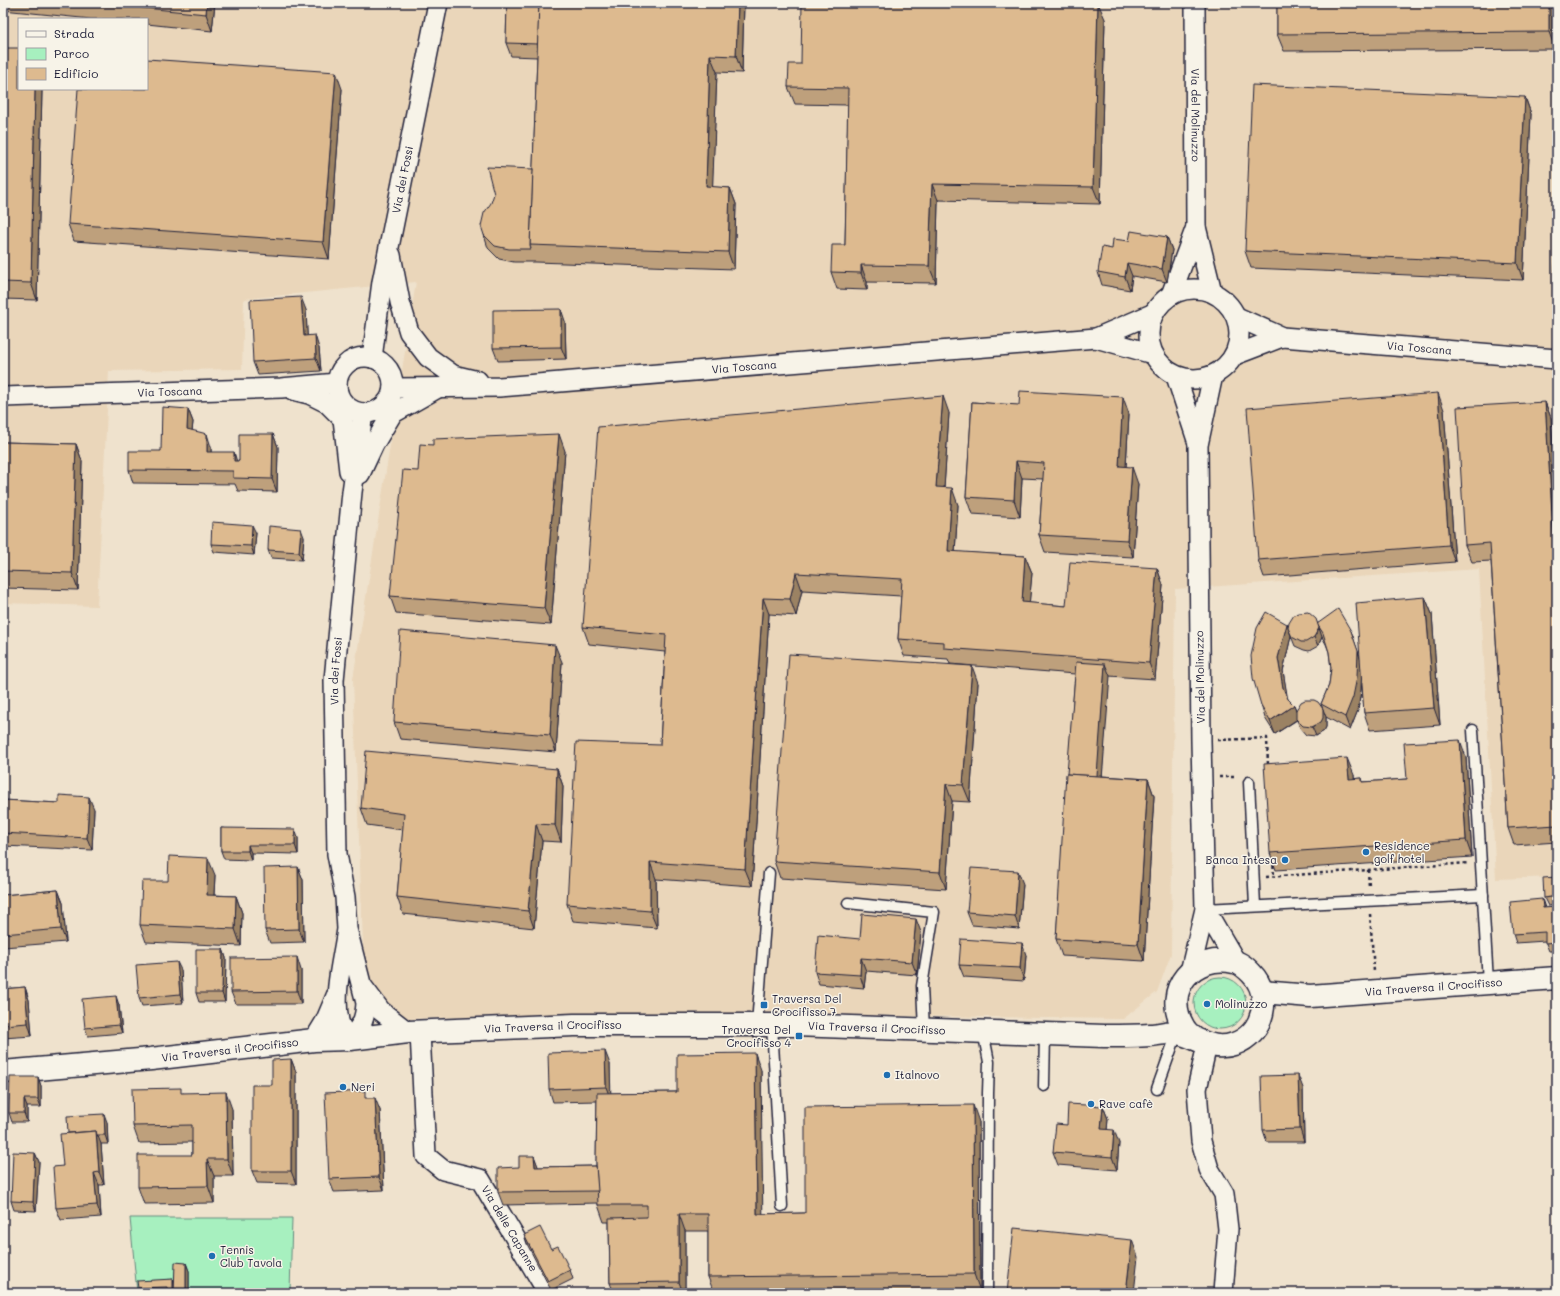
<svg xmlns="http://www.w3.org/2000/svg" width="1560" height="1296" font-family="Mali,sans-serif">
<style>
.built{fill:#ead6ba;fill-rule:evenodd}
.green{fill:#a7f0bf;stroke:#64897d}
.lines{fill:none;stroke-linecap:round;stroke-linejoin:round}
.lane-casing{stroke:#22223b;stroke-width:13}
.street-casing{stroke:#22223b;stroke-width:22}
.secondary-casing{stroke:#22223b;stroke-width:25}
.path{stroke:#22223b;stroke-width:2.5;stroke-dasharray:3 3;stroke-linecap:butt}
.lane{stroke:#f7f3e8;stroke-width:10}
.street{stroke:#f7f3e8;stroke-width:19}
.secondary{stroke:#f7f3e8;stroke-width:22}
.wall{fill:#bea07b;stroke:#22223b;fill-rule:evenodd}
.shaded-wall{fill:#9b8264;stroke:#22223b}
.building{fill:#ddba8f;stroke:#22223b}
.poi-dot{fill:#1f6fb2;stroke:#f7f3e8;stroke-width:1.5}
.labels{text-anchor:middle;stroke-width:3;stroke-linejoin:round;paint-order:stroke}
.street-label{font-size:11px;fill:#22223b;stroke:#f7f3e8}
.poi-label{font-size:11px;fill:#22223b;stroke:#f7f3e8;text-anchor:start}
</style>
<rect width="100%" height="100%" fill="#efe2cd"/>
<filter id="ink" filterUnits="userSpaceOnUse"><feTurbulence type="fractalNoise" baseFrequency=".025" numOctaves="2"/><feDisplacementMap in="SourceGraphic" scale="8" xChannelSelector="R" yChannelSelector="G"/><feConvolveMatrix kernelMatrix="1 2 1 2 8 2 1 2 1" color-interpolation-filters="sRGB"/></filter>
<g filter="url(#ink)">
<!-- built -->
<path class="built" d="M3,3H1557V877L1496,879L1479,569L1175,589L1171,954L1157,992L1123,1019L765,1014H558L405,1019L391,1010L371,988L364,971L353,679L416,282L244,299L242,369L109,371L97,606L3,603ZM19,19H147V89H19Z"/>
<!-- green -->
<g class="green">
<circle cx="1220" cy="1003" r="26"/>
<path d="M130,1218H292L290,1293H137Z"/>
</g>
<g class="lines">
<!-- lane casing -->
<g class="lane-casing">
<g id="lane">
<path d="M1473,730L1488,982"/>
<path d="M1249,782L1255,906"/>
<path d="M848,903L934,912L922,986L924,1030"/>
<path d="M1205,909L1483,895"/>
<path d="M757,1024L769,873"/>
<path d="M772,1025L782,1206"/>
<path d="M983,1031L989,1062L988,1093L987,1293"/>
<path d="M1044,1086L1045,1034"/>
<path d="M1157,1089L1177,1033"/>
</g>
</g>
<!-- street casing -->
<g class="street-casing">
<g id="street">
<path id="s1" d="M1195,3L1196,227L1212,292"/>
<path d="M391,255L400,302L409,332L428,357L453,375L478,381"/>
<circle cx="1194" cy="334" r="45"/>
<path d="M1171,295L1196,227"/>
<path id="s2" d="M1237,317L1282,337L1557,359"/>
<path d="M1096,338L1153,354"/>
<path d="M1235,355L1282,337"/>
<circle cx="365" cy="385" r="28"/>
<path id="s3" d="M372,358L382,282L438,3"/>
<path d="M1176,376L1198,443"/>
<path id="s4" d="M393,388L499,387L1096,338L1154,313"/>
<path d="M293,390L309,394L327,403L343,419L349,471"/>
<path id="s5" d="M3,397L281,388L337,383"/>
<path d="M360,474L374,444L392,414L436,389"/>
<path d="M1205,909L1236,962"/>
<path id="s6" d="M347,929C343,959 333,991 339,1021C341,1029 345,1034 350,1039C361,1026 365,1021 366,1003L347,929L345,897L337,854L334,680L352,492L363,413"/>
<path d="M1190,972L1205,909L1201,741L1198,445L1213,375"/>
<path d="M363,987L381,1011L408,1032"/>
<path id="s7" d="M420,1032L426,1156L443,1170L480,1179L548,1293"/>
<path d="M314,1040L325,1022L336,996"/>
<path d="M1207,1045L1197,1089L1201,1141L1209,1169L1224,1194L1228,1229L1223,1293"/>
</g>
</g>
<!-- secondary casing -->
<g class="secondary-casing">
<g id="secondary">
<path id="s8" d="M1263,992L1310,996L1557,978"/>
<path id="s9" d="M3,1072L151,1059L314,1040L350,1039L408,1032L574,1025H794L1104,1036C1120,1036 1135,1036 1150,1035C1158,1035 1169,1031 1177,1033C1198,1037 1212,1052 1234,1044C1264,1034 1273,995 1251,973C1246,968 1241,963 1234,962C1194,953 1162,989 1183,1026C1185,1030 1189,1034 1193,1037"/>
</g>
</g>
<!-- path -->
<g class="path">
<path d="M1218,740L1267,738L1268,766"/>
<path d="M1219,777H1236"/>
<path d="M1273,859L1274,877"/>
<path d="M1368,870L1369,887"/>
<path d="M1266,877L1469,863"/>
<path d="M1370,914L1374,972"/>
</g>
<!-- lane -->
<use href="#lane" class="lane"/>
<!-- street -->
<use href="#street" class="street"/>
<!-- secondary -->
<use href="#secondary" class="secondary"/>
</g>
<!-- wall -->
<g class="wall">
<path d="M3,3H215L212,31L147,24V19H91L3,10Z"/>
<path d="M258,3H315V7Z"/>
<path d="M507,3H744L742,73L717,72L712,187L730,188L736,204L734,269L536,262H514L499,259L488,248L484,235L533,169L537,57L511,56L506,43Z"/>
<path d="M1277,3H1555V49L1284,51L1277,34Z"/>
<path d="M1105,19L1100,204L938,200L936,283L867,282V290L837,289L831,272L845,245L848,105L795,104L788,87L801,64Z"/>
<path d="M3,48L19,89H42L37,300L3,299Z"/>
<path d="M342,89L329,259L74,241L68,224Z"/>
<path d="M1525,97L1531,114L1523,280L1251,268L1245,251Z"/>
<path d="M1167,237L1172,250L1167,282L1132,276L1130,290L1102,285L1098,272L1112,249L1129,241Z"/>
<path d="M1557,238V295L1554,286Z"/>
<path d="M306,310L307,336L319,348L321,371L258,375L253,362Z"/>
<path d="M565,321L566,359L498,361L493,348Z"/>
<path d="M972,402L1129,414L1126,467L1138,484L1133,557L1045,552L1039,535L1043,479L1022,478L1020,517L972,514L966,497Z"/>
<path d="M1545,402L1551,418L1557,511V842L1514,845L1508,828L1491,561L1472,562L1465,545Z"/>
<path d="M188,409L193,422L192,431L211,447V452L237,461H239L273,434L278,447L277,492L238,491L235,484L133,483L129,470L161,451Z"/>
<path d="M1444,410L1455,562L1264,577L1258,560Z"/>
<path d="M949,413L944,487L958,505L955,552L1025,556L1032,573L1029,603L1066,606L1157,568L1163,585L1155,679L1109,676L1102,776L1148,779L1154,796L1144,961L1062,956L1056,939L1075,674L950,664L948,659L904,656L898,639L901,596L802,590L796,616L769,614L752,886L656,879L657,928L573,921L567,904L660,745L665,652L589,644L583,627Z"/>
<path d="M3,442L76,444L82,461L78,590L3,588Z"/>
<path d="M565,451L551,625L396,613L390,596L418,471Z"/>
<path d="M256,533L254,555L214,552L211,544Z"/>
<path d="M304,537L302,560L271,558L268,550Z"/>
<path d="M1425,597L1432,614L1440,725L1370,730L1364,713L1362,683L1361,690L1358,710L1350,730L1326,717V727L1324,731L1316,736L1306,735L1300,728L1297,720L1275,734L1265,718L1261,705L1288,628L1318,623L1351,631L1359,655ZM1291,636L1295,646L1304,650L1309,651L1318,646L1322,637L1326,644L1329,652L1331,668L1329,685L1321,704L1323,709L1296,710L1294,705L1288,699L1287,697L1283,671Z"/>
<path d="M562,662L556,752L400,739L394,722Z"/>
<path d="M978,683L970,802L952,801L946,889L780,878L774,861Z"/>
<path d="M1466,757L1472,857L1276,870L1270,853L1354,775V779L1362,778L1363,782L1407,779Z"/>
<path d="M557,769L563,786L561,842L542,841L534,928L403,914L397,897L403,830L367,825L361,808Z"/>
<path d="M3,800L59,803L94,809L92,850L3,846Z"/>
<path d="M221,828L298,838V854L251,853V860L224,859L221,851Z"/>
<path d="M298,867L303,880L304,942L270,943L265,930Z"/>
<path d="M215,875L214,895L236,896L242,913L241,946L146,942L140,925L168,881Z"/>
<path d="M1557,877V905L1548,906L1544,898Z"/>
<path d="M1023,884L1019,929L972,925L967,912Z"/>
<path d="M58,890L63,903L66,942L4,947L3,943V895Z"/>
<path d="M1557,907V951H1549L1545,941L1516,943L1513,934L1545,908Z"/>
<path d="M921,932L917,975L866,971L864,988L819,984L815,972L860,939Z"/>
<path d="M223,949L226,958L225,1002H199L196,993Z"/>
<path d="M1026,955L1024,981L964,977L959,965Z"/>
<path d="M181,970L183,1003L142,1006L139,998Z"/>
<path d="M301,970V1004H236L231,992Z"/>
<path d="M25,987L29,1000L32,1036L3,1038V989Z"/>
<path d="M119,1005L122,1033L88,1036L85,1028Z"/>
<path d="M291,1059L296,1072V1184L257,1183L252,1171L272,1085Z"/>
<path d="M610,1064V1093L677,1092L761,1070L762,1214L805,1213L979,1122L980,1291L813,1293H714L708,1277V1231H685V1293H614L610,1283L609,1222H604L598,1205V1203L503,1205L498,1192L519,1167L534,1156L538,1167L596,1166L597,1101L553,1102L549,1089Z"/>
<path d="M38,1077L41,1086V1107H27V1122H12L9,1113Z"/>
<path d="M1303,1088L1304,1142H1267L1263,1130Z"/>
<path d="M183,1093L232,1109L233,1176H214V1203L144,1204L138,1187L192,1155V1142L139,1143L133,1126Z"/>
<path d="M367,1098L380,1110L384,1190L334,1192L329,1179Z"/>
<path d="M1103,1106L1108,1119L1107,1129L1119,1143L1117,1170L1058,1165L1053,1152L1067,1125Z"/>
<path d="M107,1122L108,1144H101L104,1185H99L101,1217L61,1220L56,1208L63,1166L68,1133Z"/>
<path d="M35,1153L39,1162L36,1211L14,1210L11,1201Z"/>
<path d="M524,1235L551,1249L570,1270L573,1279L551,1290L527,1244Z"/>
<path d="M186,1263L189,1271V1293H167V1291L139,1293L138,1288L173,1279L174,1283Z"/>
</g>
<!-- shaded-wall -->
<g class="shaded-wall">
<path d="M207,3H215L212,31L206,14Z"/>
<path d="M738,3H744L742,73L736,56Z"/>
<path d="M1098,3L1105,19L1100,204L1093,187Z"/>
<path d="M1549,3H1555V49L1549,32Z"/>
<path d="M710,55L717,72L712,203L706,186Z"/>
<path d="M336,72L342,89L329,259L323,242Z"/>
<path d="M35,89H42L37,300L31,283Z"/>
<path d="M1525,97L1531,114L1523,280L1517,263Z"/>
<path d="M932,184L938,200L936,283L929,266Z"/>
<path d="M730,188L736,204L734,269L728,252Z"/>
<path d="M1167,237L1172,250L1167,282L1162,269Z"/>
<path d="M1127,263L1132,276L1130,290L1125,277Z"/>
<path d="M861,265L867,282V290L861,273Z"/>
<path d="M301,297L306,310L308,349L304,336Z"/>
<path d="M561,309L565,321L566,359L561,347Z"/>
<path d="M315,335L319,348L321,371L316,358Z"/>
<path d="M1438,393L1444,410L1455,562L1449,545Z"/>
<path d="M943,396L949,413L943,504L936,487Z"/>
<path d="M1123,397L1129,414L1125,483L1119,466Z"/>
<path d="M1545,402L1551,418L1557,511V591Z"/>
<path d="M188,409L193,422L191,442L187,429Z"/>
<path d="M207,434L211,447V465L207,452Z"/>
<path d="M273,434L278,447L277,492L272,479Z"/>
<path d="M559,434L565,451L551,625L544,608Z"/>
<path d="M76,444L82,461L78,590L72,573Z"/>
<path d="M234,452L238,465L234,461Z"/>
<path d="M1016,461L1022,478L1020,517L1014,500Z"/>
<path d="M1132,467L1138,484L1133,557L1127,540Z"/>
<path d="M952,488L958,505L954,568L948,551Z"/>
<path d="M252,525L256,533L254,555L251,546Z"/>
<path d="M301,529L304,537L302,560L299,552Z"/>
<path d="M1025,556L1032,573L1028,619L1022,602Z"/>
<path d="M1157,568L1163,585L1155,679L1149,663Z"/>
<path d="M796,573L802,590L796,616L790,599Z"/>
<path d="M1425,597L1432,614L1440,725L1434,708Z"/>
<path d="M763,598L769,614L752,886L745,869Z"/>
<path d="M1287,624L1291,636L1283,671L1288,701L1283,688L1278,658Z"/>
<path d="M1319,628L1322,637L1318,646L1314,637Z"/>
<path d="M1351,631L1362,664L1361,690L1358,710L1350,730L1345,717Z"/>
<path d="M555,645L562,662L556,752L550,735Z"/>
<path d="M1105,664L1110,676L1101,792L1096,779Z"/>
<path d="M972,666L978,683L970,802L963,785Z"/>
<path d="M1294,705L1299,718L1275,734L1270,721Z"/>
<path d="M1323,709L1326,717V727L1324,731L1316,736L1312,727Z"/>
<path d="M1460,740L1466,757L1472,857L1466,840Z"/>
<path d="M1347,758L1354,775L1355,796L1349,779Z"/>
<path d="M557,769L563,786L561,842L555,825Z"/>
<path d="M1148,779L1154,796L1144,961L1138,944Z"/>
<path d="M946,784L952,801L946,889L940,872Z"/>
<path d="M89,797L94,809L92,850L87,838Z"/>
<path d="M536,824L542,841L534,928L528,911Z"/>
<path d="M295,829L298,838V854L295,845Z"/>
<path d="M248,845L251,853V860L248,851Z"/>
<path d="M208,858L215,875L213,912L207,895Z"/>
<path d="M650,862L656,879L657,928L650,911Z"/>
<path d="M298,867L303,880L304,942L299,929Z"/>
<path d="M1018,871L1023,884L1019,929L1015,916Z"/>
<path d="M58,890L63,903L66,942L61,929Z"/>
<path d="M236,896L242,913L241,946L235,929Z"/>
<path d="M1542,899L1545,908H1543Z"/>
<path d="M916,919L921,932L917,975L912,962Z"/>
<path d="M1022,943L1026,955L1024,981L1020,968Z"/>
<path d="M223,949L226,958L225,1002L222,993Z"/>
<path d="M297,957L301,970V1004L297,991Z"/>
<path d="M861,958L866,971L864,988L860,975Z"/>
<path d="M177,962L181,970L183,1003L180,994Z"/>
<path d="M25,987L29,1000L32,1036L28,1023Z"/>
<path d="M116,996L119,1005L122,1033L119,1025Z"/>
<path d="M605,1051L610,1064L611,1100L606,1087Z"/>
<path d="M755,1053L761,1070L763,1230L757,1214Z"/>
<path d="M291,1059L296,1072V1184L291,1171Z"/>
<path d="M1298,1075L1303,1088L1304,1142L1300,1129Z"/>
<path d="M38,1077L41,1086V1107L38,1099Z"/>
<path d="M226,1092L232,1109L233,1176L227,1159Z"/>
<path d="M375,1098L380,1110L384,1190L379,1177Z"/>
<path d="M24,1099L27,1107V1122L24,1113Z"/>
<path d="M973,1105L979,1122L980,1291L974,1274Z"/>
<path d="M1103,1106L1108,1119L1106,1142L1101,1129Z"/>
<path d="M104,1114L107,1122L108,1144L105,1135Z"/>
<path d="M1114,1130L1119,1143L1117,1170L1112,1157Z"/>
<path d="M96,1131L101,1144L104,1185L99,1172Z"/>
<path d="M35,1153L39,1162L36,1211L33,1202Z"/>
<path d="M534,1156L539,1169L535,1167Z"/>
<path d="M207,1159L214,1176V1203L208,1186Z"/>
<path d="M94,1173L99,1185L101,1217L97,1205Z"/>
<path d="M679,1214L685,1231V1293H683L679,1282Z"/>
<path d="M1132,1240L1138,1257L1134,1293H1126Z"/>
<path d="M186,1263L189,1271V1293H186Z"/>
<path d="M173,1279L174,1283L175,1293H173Z"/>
</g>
<!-- building -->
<g class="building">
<path d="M94,3H207L206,14Z"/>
<path d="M507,3H539L538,44L506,43Z"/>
<path d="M539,3H738L736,56L710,55L706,186L730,188L728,252L530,245Z"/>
<path d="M802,3H1098L1093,187L932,184L929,266L861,265V273L831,272L832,245H845L848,88L788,87L789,64H801Z"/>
<path d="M1277,3H1549V32L1277,34Z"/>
<path d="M3,48H19V89H35L31,283L3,282Z"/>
<path d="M147,59L336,72L323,242L68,224L78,89H147Z"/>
<path d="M1252,85L1525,97L1517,263L1245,251Z"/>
<path d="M487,167L533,169L530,245L531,249H509L495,246L484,235L481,226L484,213L491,203L494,194Z"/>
<path d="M1131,231L1167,237L1162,269L1127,263L1125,277L1098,272L1102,247L1112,249L1113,239L1129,241Z"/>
<path d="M1557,238V286H1554Z"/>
<path d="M301,297L304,336L315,335L316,358L253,362L250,300Z"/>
<path d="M561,309V347L493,348V310Z"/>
<path d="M1020,391L1123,397L1119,466L1132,467L1127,540L1039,535L1044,463L1016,461L1014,500L966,497L972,402L1019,405Z"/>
<path d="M1438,393L1449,545L1258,560L1247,408Z"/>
<path d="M943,396L936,487L952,488L948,551L1025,556L1022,602L1066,606L1070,562L1157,568L1149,663L944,648V642L898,639L902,579L796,573L790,599L763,598L745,869L650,862V911L567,904L576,742L660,745L666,635L583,627L598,427Z"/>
<path d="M1545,402L1557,591V825L1508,828L1490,543L1465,545L1457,407Z"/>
<path d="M162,407L188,409L187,429L207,434V452H234V461H239V434H273L272,479L233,478V471L129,470V451H161Z"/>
<path d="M559,434L544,608L390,596L403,470L418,471L420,444L433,445V439Z"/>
<path d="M3,442L76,444L72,573L3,571Z"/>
<path d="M212,522L252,525L251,546L211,544Z"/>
<path d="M269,526L301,529L299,552L268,550Z"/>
<path d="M1425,597L1434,708L1364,713L1356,603Z"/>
<path d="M1338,609L1351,631L1358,651L1357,677L1353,697L1345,717L1321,704L1329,685L1331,668L1329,652L1323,633L1317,624Z"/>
<path d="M1266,612L1287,624L1278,658L1283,688L1288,699L1294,705L1270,721L1261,705L1253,678L1251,656L1257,628Z"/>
<path d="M1308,612L1316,619L1319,628L1314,637L1306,642H1301L1292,637L1288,628L1289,623L1294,615L1299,613Z"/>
<path d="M400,631L555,645L550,735L394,722Z"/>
<path d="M789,654L972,666L963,785L946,784L940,872L774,861Z"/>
<path d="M1076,662L1105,664L1097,776L1067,774Z"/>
<path d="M1305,700H1314L1318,702L1323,709V718L1321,722L1312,727L1303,726L1296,719V710L1301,702Z"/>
<path d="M1460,740L1466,840L1270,853L1264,764L1347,758L1349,779L1362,778V782L1407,779L1404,743Z"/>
<path d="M366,751L557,769L555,825L536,824L528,911L397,897L404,814L361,808Z"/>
<path d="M1066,774L1148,779L1138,944L1056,939Z"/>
<path d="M59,795L89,797L87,838L3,833V800L59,803Z"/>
<path d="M221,828L295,829V845H248V851H221Z"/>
<path d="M169,856L208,858L207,895L236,896L235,929L140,925L142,881H168Z"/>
<path d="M298,867L299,929L265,930L264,868Z"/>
<path d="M971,868L1018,871L1015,916L967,912Z"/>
<path d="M1557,877V896L1544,898L1543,878Z"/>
<path d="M58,890L61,929L3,934V895Z"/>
<path d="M1542,899L1543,908L1557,907V942L1545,943V932L1513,934L1510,902Z"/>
<path d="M862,914L916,919L912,962L861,958L860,975L815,972L818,935L860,939Z"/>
<path d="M961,939L1022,943L1020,968L959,965Z"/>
<path d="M196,949H223L222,993H196Z"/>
<path d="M297,957V991L231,992V958Z"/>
<path d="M177,962L180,994L139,998L136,965Z"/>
<path d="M25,987L28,1023L3,1025V989Z"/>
<path d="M116,996L119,1025L85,1028L82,999Z"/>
<path d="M605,1051L606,1087L549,1089L548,1053Z"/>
<path d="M755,1053L757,1214L805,1213V1107L973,1105L974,1274L708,1277V1214H679V1282L610,1283L609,1218L647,1217V1205H598L596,1162L597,1093L677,1092V1054Z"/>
<path d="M291,1059V1171H252V1085H272V1060Z"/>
<path d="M1298,1075L1300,1129L1263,1130L1261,1076Z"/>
<path d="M10,1077H38V1099H24V1113H9Z"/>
<path d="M181,1088V1093L226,1092L227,1159H207L208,1186L138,1187V1155H192V1125L133,1126L132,1089Z"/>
<path d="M365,1091V1098H375L379,1177L329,1179L325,1093Z"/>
<path d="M1068,1104L1103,1106L1101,1129L1114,1130L1112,1157L1053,1152L1056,1124L1067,1125Z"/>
<path d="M104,1114L105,1135H97L96,1131L68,1133L67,1116Z"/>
<path d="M96,1131L99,1172L94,1173L97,1205L56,1208L53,1167L63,1166L60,1134Z"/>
<path d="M13,1152L35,1153L33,1202L11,1201Z"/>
<path d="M519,1156H534L535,1167L596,1166L598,1191L498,1192V1168L519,1167Z"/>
<path d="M540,1227L551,1249L558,1246L570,1270L548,1281L524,1235Z"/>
<path d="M1014,1228L1132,1240L1126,1293H1007Z"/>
<path d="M175,1262L186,1263V1293H174Z"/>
<path d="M173,1279V1293H167V1287L138,1288L137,1281Z"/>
</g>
</g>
<!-- markers -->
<g class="poi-dot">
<circle cx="1366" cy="852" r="4"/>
<circle cx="1285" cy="860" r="4"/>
<circle cx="1207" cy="1004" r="4"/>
<rect x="760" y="1001" width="8" height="8" rx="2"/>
<rect x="795" y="1032" width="8" height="8" rx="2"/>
<circle cx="887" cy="1075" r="4"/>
<circle cx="343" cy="1087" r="4"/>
<circle cx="1091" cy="1104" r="4"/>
<circle cx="212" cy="1256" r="4"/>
</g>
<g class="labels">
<!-- street labels -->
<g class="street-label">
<text dy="4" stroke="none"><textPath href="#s1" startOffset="112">Via del Molinuzzo</textPath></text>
<text dy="4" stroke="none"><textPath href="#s3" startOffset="181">Via dei Fossi</textPath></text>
<text dy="4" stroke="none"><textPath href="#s2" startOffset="187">Via Toscana</textPath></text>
<text dy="4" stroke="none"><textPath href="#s4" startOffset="352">Via Toscana</textPath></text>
<text dy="4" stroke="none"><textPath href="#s5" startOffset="167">Via Toscana</textPath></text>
<text dy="4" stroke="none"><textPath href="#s6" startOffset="490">Via dei Fossi</textPath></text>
<text transform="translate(1200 677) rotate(-91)" y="4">Via del Molinuzzo</text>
<text dy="4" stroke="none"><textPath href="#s8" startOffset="171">Via Traversa il Crocifisso</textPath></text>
<text dy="4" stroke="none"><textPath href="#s9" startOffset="552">Via Traversa il Crocifisso</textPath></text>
<text dy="4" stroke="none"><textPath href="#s9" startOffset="876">Via Traversa il Crocifisso</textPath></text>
<text dy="4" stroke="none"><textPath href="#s9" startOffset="228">Via Traversa il Crocifisso</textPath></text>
<text dy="4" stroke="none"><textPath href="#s7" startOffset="242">Via delle Capanne</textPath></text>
</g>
<!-- poi labels -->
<g class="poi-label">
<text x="1374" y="850">Residence<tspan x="1374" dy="13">golf hotel</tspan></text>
<text x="1277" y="864" text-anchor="end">Banca Intesa</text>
<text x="772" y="1003">Traversa Del<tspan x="772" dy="13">Crocifisso 7</tspan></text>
<text x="1215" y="1008">Molinuzzo</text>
<text x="791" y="1034" text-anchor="end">Traversa Del<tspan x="791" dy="13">Crocifisso 4</tspan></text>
<text x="895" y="1079">Italnovo</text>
<text x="351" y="1091">Neri</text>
<text x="1099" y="1108">Rave cafè</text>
<text x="220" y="1254">Tennis<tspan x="220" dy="13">Club Tavola</tspan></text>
</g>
</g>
<!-- margin -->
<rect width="1560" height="1296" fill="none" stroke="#f7f3e8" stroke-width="16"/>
<rect x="8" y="8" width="1544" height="1280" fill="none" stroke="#22223b" stroke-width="1.5" filter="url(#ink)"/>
<!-- legend -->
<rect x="18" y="18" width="130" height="72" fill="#f7f3e8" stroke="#a29fa3"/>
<rect x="26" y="31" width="20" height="6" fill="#f7f3e8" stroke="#a29fa3"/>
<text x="54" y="38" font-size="12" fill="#22223b">Strada</text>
<rect x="26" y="48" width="20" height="12" fill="#a7f0bf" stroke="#a29fa3"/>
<text x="54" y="58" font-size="12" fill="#22223b">Parco</text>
<rect x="26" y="68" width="20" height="12" fill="#ddba8f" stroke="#a29fa3"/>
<text x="54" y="78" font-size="12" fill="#22223b">Edificio</text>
</svg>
